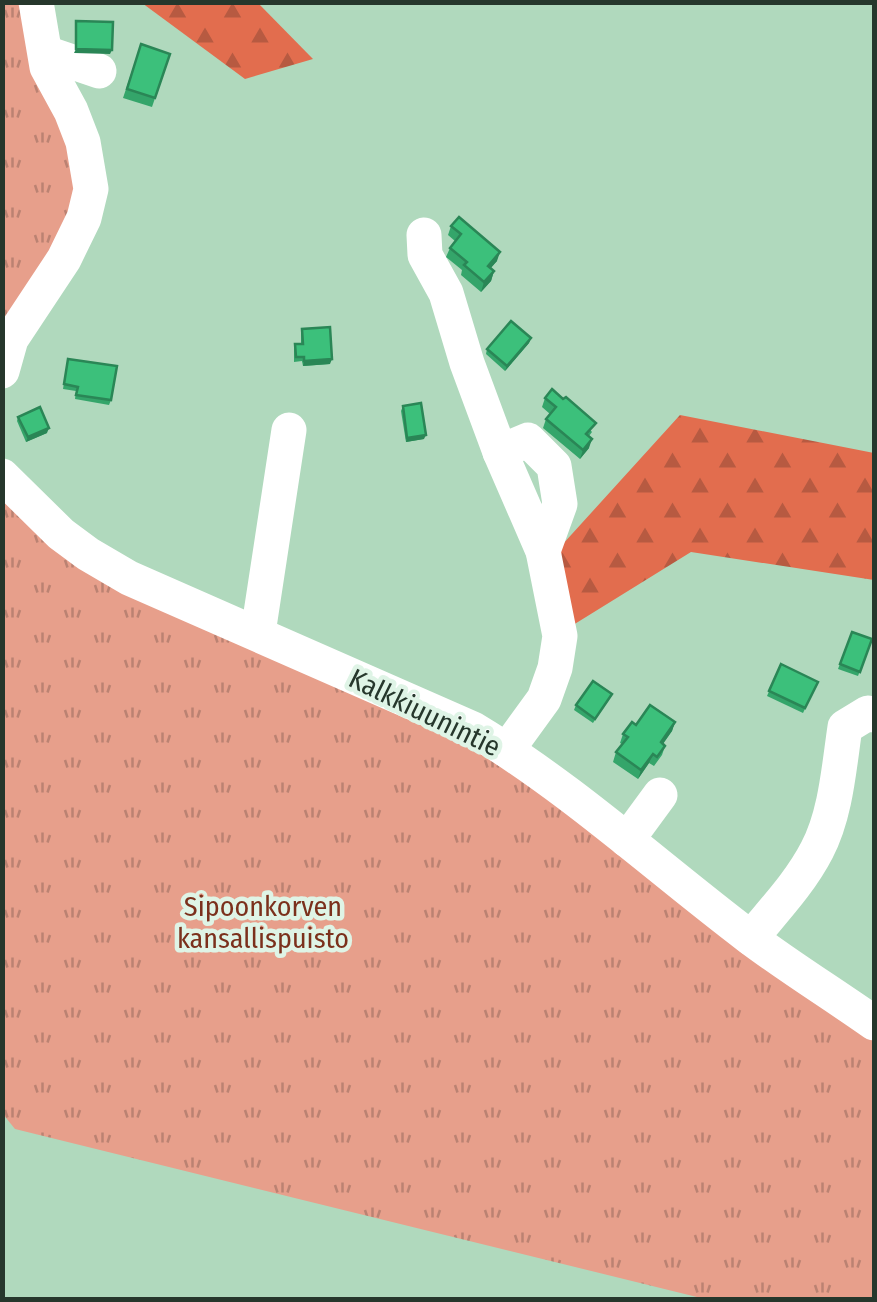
<svg xmlns="http://www.w3.org/2000/svg" width="877" height="1302" font-family="'Fira Sans Condensed',sans-serif">
<style>
.forest{fill:url(#forest-firs)}
.park{fill:url(#park-tufts)}
.lines{fill:none;stroke-linecap:round;stroke-linejoin:round}
.minor{stroke:#fff;stroke-width:35}
.wall{fill:#34a56a}
.shaded-wall{fill:#2a8656}
.building{fill:#3cc07b;stroke:#2a8656;stroke-width:2.5}
.labels{text-anchor:middle;stroke-width:9;stroke-linejoin:round;paint-order:stroke}
.street-label{font-size:28px;fill:#26372c;stroke:#dff4e6}
.park-label{font-size:28px;fill:#7b301c;stroke:#dff4e6}
</style>
<defs>
<pattern id="forest-firs" width="22" height="20" patternUnits="userSpaceOnUse" patternTransform="scale(2.5)"><rect width="22" height="20" fill="#e26d4e"/><path d="M5 1l3.5 6h-7zM16 11l3.5 6h-7z" fill="#b75a41"/></pattern>
<pattern id="park-tufts" width="24" height="20" patternUnits="userSpaceOnUse" patternTransform="scale(2.5)"><rect width="24" height="20" fill="#e79f8b"/><path d="M3 7l-1-3M5 7V3M7 7l1-3M15 17l-1-3M17 17v-4M19 17l1-3" fill="none" stroke="#bb8272"/></pattern>
</defs>
<rect width="100%" height="100%" fill="#b0d9bd"/>
<!-- forest -->
<g class="forest">
<path d="M142,3H258L313,59L245,79Z"/>
<path d="M680,415L874,453V580L691,552L565,630L552,556Z"/>
</g>
<!-- park -->
<g class="park">
<path d="M3,3H49L86,188L3,346Z"/>
<path d="M2,486L62,533L509,746L874,1025V1299H705L15,1129L2,1113Z"/>
</g>
<g class="lines">
<!-- minor -->
<g class="minor">
<path d="M46,53L99,71"/>
<path d="M424,235L425,255L446,293L467,363L500,452L543,551L560,636L555,668L544,699L507,750"/>
<path d="M2,371L11,339L64,259L84,218L91,189L83,142L71,111L47,67L36,2"/>
<path d="M500,452L528,440L554,466L560,504L543,551"/>
<path d="M2,476L61,534L88,554L129,578L473,729C571,788 657,867 748,936C789,967 833,994 874,1023"/>
<path d="M258,633L289,430"/>
<path d="M627,840L660,795"/>
<path d="M751,938C774,910 800,883 817,850C836,814 839,767 845,727L868,713L874,715"/>
</g>
</g>
<!-- wall -->
<g class="wall">
<path d="M141,44L170,54L152,107L123,98Z"/>
<path d="M451,226L497,261L490,268L494,271L491,281L481,292L461,275L462,270L446,257L450,248L455,241L448,235Z"/>
<path d="M302,329L330,364L303,366L302,361L294,362V349L295,344H301V333Z"/>
<path d="M531,338L529,343L505,371L486,354L487,349Z"/>
<path d="M68,359L111,400L109,405L75,399L76,391L63,389Z"/>
<path d="M545,398L563,399L592,432L589,436V448L580,459L543,428L546,419L550,414L542,407Z"/>
<path d="M403,406L424,439L406,442L401,411Z"/>
<path d="M18,417L47,433L26,442L17,421Z"/>
<path d="M852,632L872,639L858,676L838,669Z"/>
<path d="M781,664L818,682L803,713L767,696Z"/>
<path d="M612,694L593,723L574,710L576,705Z"/>
<path d="M675,722L672,731L663,744L665,746L662,755L654,766L649,763L638,779L613,762L616,752L622,744L620,743L623,734L636,725Z"/>
</g>
<!-- shaded-wall -->
<g class="shaded-wall">
<path d="M76,49L112,50L110,54L74,53Z"/>
<path d="M500,252L497,261L484,276L488,266Z"/>
<path d="M494,271L491,281L481,292L484,282Z"/>
<path d="M531,338L529,343L505,371L507,366Z"/>
<path d="M332,359L330,364L303,366L304,361Z"/>
<path d="M49,428L47,433L26,442L28,437Z"/>
<path d="M426,435L424,439L406,442L407,438Z"/>
<path d="M592,439L589,448L580,459L583,450Z"/>
<path d="M675,722L672,731L657,752L661,742Z"/>
<path d="M653,754L649,763L638,779L641,770Z"/>
</g>
<!-- building -->
<g class="building">
<path d="M76,21L113,22L112,50L76,49Z"/>
<path d="M141,44L170,54L155,98L127,89Z"/>
<path d="M459,217L500,252L488,266L494,271L484,282L464,265L467,262L450,248L461,234L451,226Z"/>
<path d="M511,321L531,338L507,366L487,349Z"/>
<path d="M330,327L332,359L304,361V357H296L295,344H303L302,329Z"/>
<path d="M68,359L117,366L111,400L76,395L78,387L64,384Z"/>
<path d="M552,389L563,399L566,397L596,423L586,434L592,439L583,450L546,419L556,407L545,398Z"/>
<path d="M421,403L426,435L407,438L403,406Z"/>
<path d="M40,407L49,428L28,437L18,417Z"/>
<path d="M852,632L872,639L860,672L840,664Z"/>
<path d="M781,664L818,682L805,708L769,691Z"/>
<path d="M593,681L612,694L595,719L576,705Z"/>
<path d="M650,705L675,722L661,742L665,746L657,757L653,754L641,770L616,752L628,737L623,734L632,722L636,725Z"/>
</g>
<g class="labels">
<!-- street labels -->
<g class="street-label">
<text transform="translate(425 712) rotate(26)" y="10">Kalkkiuunintie</text>
</g>
<!-- park labels -->
<g class="park-label">
<text x="263" y="916">Sipoonkorven<tspan x="263" dy="32">kansallispuisto</tspan></text>
</g>
</g>
<!-- border -->
<rect width="877" height="1302" fill="none" stroke="#26372c" stroke-width="10"/>
</svg>
